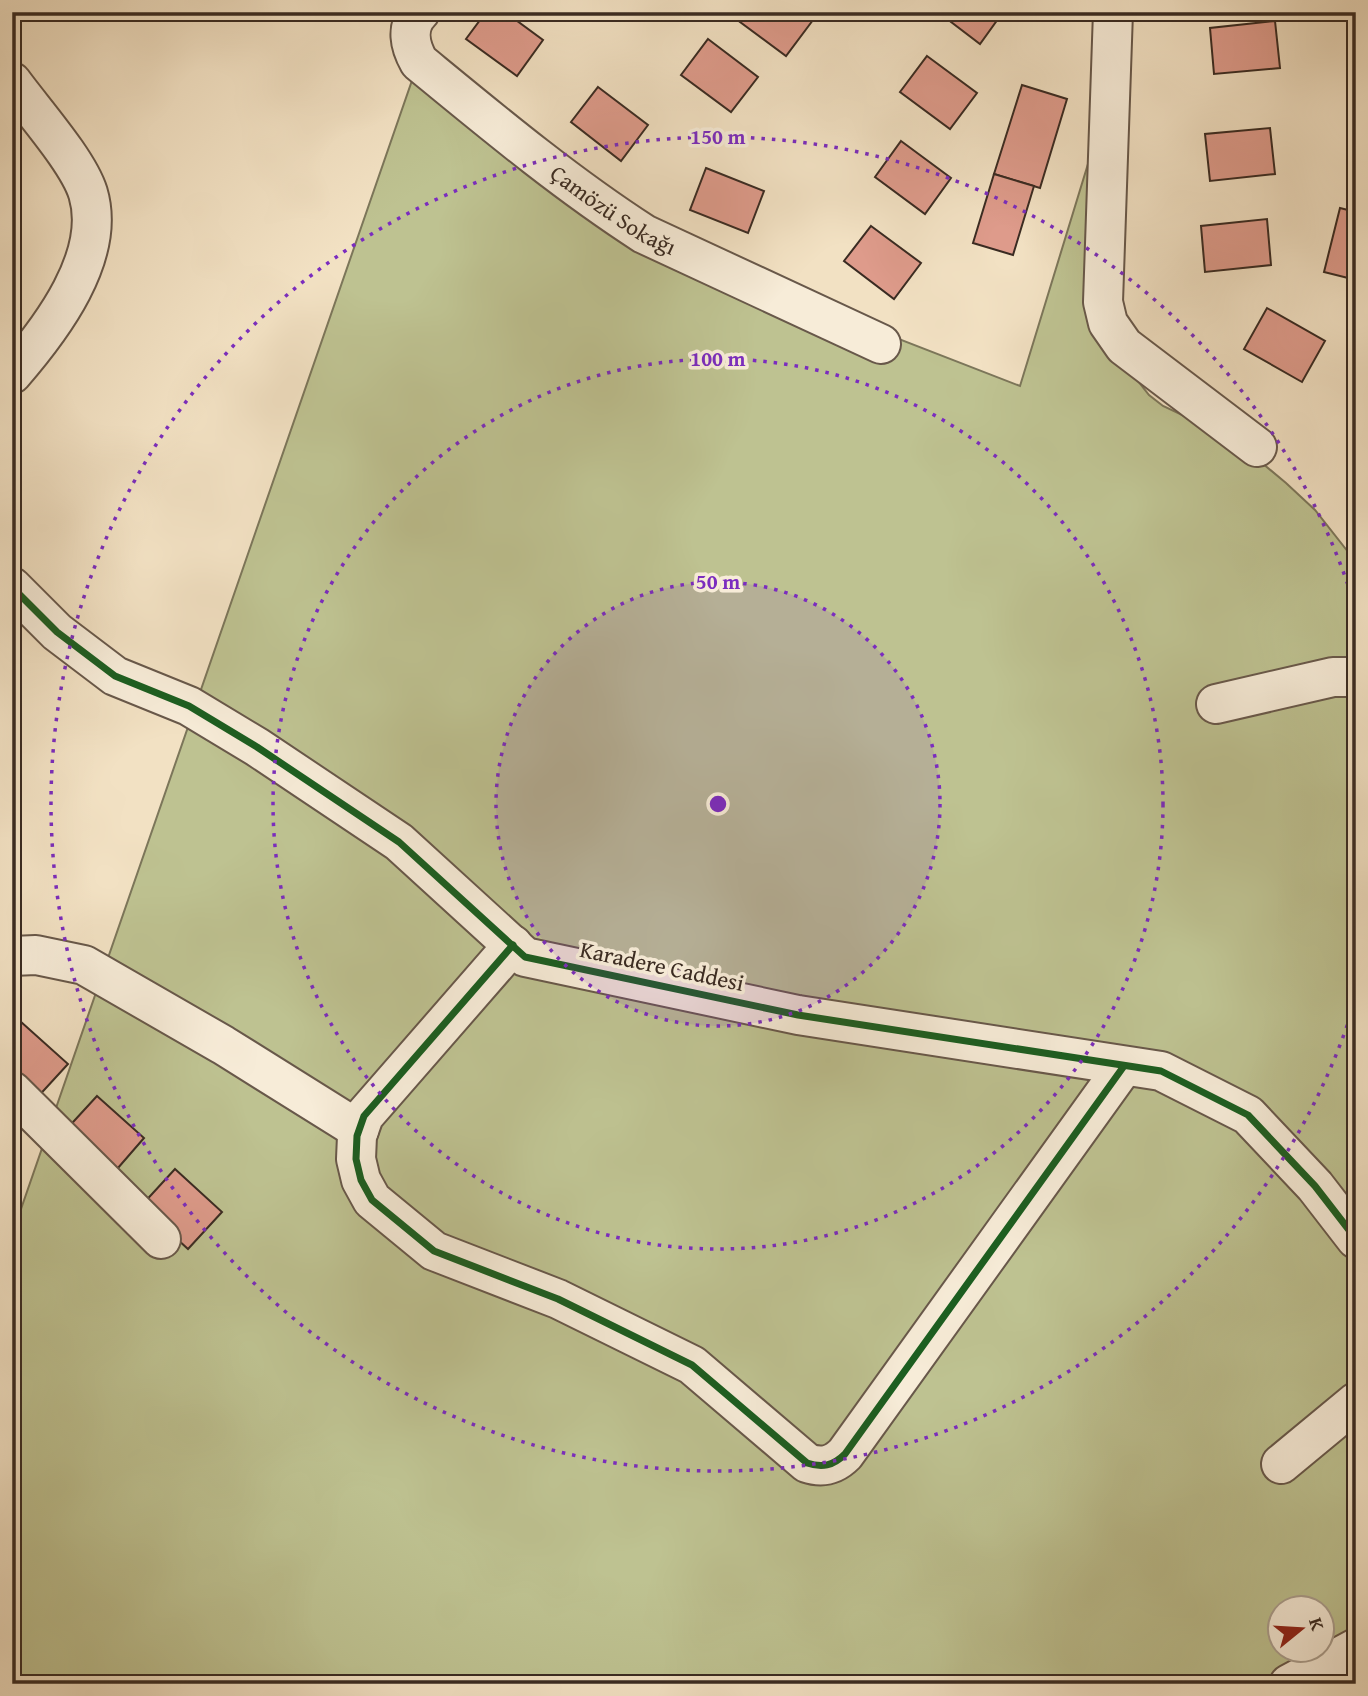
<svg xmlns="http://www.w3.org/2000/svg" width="1368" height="1696" font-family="'Gentium Book Plus',serif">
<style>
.green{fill:#bec291;stroke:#7c765a;stroke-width:2;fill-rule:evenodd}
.building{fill:#de9b8b;stroke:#3a2b22;stroke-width:2}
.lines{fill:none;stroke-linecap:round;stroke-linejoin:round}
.minor-casing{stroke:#68584a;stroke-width:42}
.minor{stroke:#f7ecd8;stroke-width:38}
.cycleway-casing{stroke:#f7ecd8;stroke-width:11}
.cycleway{stroke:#1b5e20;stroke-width:7}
.ring{fill:none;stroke:#7b2cbf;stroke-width:3.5;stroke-dasharray:3.5 7}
.labels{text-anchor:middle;stroke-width:7;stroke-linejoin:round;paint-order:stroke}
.street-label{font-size:23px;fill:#3a2b22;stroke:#f7ecd8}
.centre{fill:#7b2cbf;stroke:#f7ecd8;stroke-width:3.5}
.ring-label{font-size:21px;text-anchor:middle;font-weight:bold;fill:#7b2cbf;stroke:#f7ecd8;stroke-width:7;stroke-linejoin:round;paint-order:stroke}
</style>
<rect width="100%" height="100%" fill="#f2e1c3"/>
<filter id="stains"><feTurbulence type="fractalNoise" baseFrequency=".00286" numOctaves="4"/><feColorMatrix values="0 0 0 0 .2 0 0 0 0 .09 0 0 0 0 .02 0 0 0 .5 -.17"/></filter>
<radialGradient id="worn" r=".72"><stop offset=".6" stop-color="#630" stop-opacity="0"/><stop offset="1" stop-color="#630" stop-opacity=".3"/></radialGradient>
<!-- green -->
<path class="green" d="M416,69L608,226L1020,386L1099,128L1127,367L1149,395L1163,406L1195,421L1256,458L1286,483L1315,510L1356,562V1684H12V1235ZM1280,1608H1322V1650H1280Z"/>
<!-- building -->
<g class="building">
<path d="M486,12H505L543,40L517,76L466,39Z"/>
<path d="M741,12H802L813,20L786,56L736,19Z"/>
<path d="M938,12H1003L980,44Z"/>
<path d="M1275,21L1280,68L1214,74L1210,28Z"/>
<path d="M708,39L758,77L731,112L681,75Z"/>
<path d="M927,56L977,93L950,129L900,92Z"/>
<path d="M1022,85L1067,99L1040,188L994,174Z"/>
<path d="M598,87L648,125L621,161L571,122Z"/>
<path d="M1270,128L1275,174L1210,181L1205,134Z"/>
<path d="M901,141L951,178L925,214L875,177Z"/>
<path d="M706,168L764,191L748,233L690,210Z"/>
<path d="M994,174L1034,186L1013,255L973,243Z"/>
<path d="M1340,208L1356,212V280L1324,272Z"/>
<path d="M1267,219L1271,265L1205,272L1201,226Z"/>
<path d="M871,226L921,263L894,299L844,261Z"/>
<path d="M1267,308L1325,341L1302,382L1244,349Z"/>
<path d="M20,1021L68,1064L34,1101L12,1081V1030Z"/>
<path d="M97,1096L144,1138L111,1176L63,1133Z"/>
<path d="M175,1169L222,1212L188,1249L141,1206Z"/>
</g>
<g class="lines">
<!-- minor casing -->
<g class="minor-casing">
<g id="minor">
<path id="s1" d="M420,12C405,27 410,46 419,62C492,122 565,183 644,234L881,344"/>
<path d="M1113,12L1103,302L1108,323L1124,346L1257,447"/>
<path d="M12,82C33,111 78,161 88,193C107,256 51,329 12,374"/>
<path d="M12,587L57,632L115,676L189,706L257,747L399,842L525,957L798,1015L1161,1071L1248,1115L1315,1186L1356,1239"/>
<path d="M1216,704L1333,677H1356"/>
<path d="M513,945L364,1116L357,1136L356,1159L361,1180L372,1200L434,1251L558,1299L692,1365L807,1463C822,1468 833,1466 845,1454L1124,1066"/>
<path d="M12,956L36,955L84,965L223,1045L359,1130"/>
<path d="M12,1091L161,1239"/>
<path d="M1281,1464L1356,1402"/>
<path d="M1289,1684L1356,1648"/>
</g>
</g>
<!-- minor -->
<use href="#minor" class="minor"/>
<!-- cycleway casing -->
<g class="cycleway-casing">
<g id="cycleway">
<path d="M12,587L57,632L115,676L189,706L257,747L399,842L525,957L798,1015L1161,1071L1248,1115L1315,1186L1356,1239"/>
<path d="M513,945L364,1116L357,1136L356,1159L361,1180L372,1200L434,1251L558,1299L692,1365L807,1463C822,1468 833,1466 845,1454L1124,1066"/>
</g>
</g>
<!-- cycleway -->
<use href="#cycleway" class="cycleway"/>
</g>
<!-- distance rings -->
<circle cx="718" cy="804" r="222" fill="#7b2cbf" fill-opacity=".12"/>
<g class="ring">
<circle cx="718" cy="804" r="222"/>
<circle cx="718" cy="804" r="445"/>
<path d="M1354 1005A667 667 0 1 1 1354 603"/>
</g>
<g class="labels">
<!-- street labels -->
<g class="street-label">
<text dy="8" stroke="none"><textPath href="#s1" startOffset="299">Çamözü Sokağı</textPath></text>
<text transform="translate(662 966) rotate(12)" y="8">Karadere Caddesi</text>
</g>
</g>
<circle cx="718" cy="804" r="10" class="centre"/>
<g class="ring-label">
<text x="718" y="144">150 m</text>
<text x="718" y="366">100 m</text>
<text x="718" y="589">50 m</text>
</g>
<!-- margin -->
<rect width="1368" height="1696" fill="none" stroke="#f2e1c3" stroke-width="42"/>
<rect x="14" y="14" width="1340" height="1668" fill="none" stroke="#3a2b22" stroke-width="3.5"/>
<rect x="21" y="21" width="1326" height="1654" fill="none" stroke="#3a2b22" stroke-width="2"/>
<!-- north arrow -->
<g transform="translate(1301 1629) rotate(72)"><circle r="33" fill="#f7ecd8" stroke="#ab9f8f" stroke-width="2"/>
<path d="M0-5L12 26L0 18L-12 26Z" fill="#8f2418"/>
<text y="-10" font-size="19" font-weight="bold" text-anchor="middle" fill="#3a2b22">K</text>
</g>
<rect width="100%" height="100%" filter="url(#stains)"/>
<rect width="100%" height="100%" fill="url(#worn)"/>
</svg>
